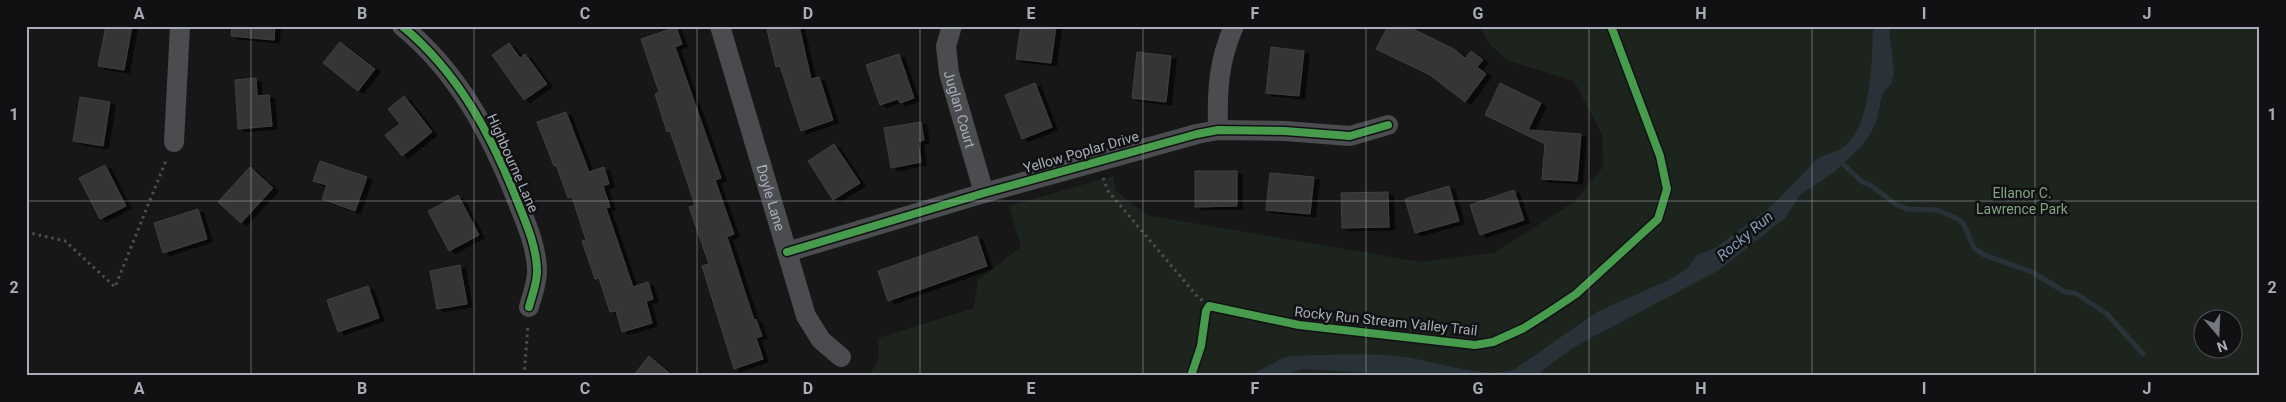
<svg xmlns="http://www.w3.org/2000/svg" width="2286" height="402" font-family="Roboto,sans-serif">
<style>
.green{fill:#1d241e;fill-rule:evenodd}
.water{fill:#2a3239}
.lines{fill:none;stroke-linecap:round;stroke-linejoin:round}
.stream{stroke:#2a3239;stroke-width:5}
.building{fill:#353536;stroke:#3f4043;filter:url(#shadow)}
.path{stroke:#4d4e52;stroke-width:3;stroke-dasharray:2.5 4;stroke-linecap:butt}
.minor{stroke:#4b4c50;stroke-width:20}
.cycleway-casing{stroke:#111113;stroke-width:11}
.cycleway{stroke:#469c4c;stroke-width:8}
.grid{fill:none;stroke:#a8adb8;stroke-width:1;stroke-opacity:0.55}
.labels{text-anchor:middle;stroke-width:5;stroke-linejoin:round;paint-order:stroke}
.street-label{font-size:14px;fill:#a8adb8;stroke:#111113}
.park-label{font-size:14px;fill:#7fa381;stroke:#111113}
.water-label{font-size:15px;font-style:italic;fill:#7f9bb3;stroke:#111113}
.neatline{fill:none;stroke:#a8adb8;stroke-width:2}
.grid-label{font-size:16px;text-anchor:middle;font-weight:bold;fill:#a8adb8}
</style>
<defs>
<filter id="shadow"><feDropShadow dx="5.5" dy="3" stdDeviation="0" flood-color="#0009"/></filter>
</defs>
<rect width="100%" height="100%" fill="#171717"/>
<!-- green -->
<path class="green" d="M1479,26H2260V376H870L879,356L878,338L974,308L978,280L1021,247L1009,206L1113,176L1116,191L1147,215L1420,262L1494,253L1574,202L1603,167L1602,134L1574,81L1509,61L1491,46ZM2204,320H2234V350H2204Z"/>
<!-- water -->
<path class="water" d="M1873,26H1889L1894,72L1891,84L1882,94L1877,120L1871,132L1861,147L1833,173L1800,195L1785,218L1719,270L1574,347L1539,373L1534,376H1423L1305,369L1295,371L1286,376H1249L1283,358L1292,356C1329,355 1367,352 1404,357C1435,361 1486,380 1515,369L1597,312L1669,280L1688,268L1697,255L1715,248L1773,205L1817,159C1827,153 1836,153 1845,146C1872,123 1872,59 1873,26Z"/>
<g class="lines">
<!-- stream -->
<path class="stream" d="M1843,164L1862,182L1870,185L1897,205L1907,209L1937,210L1958,219L1963,223L1974,248L1984,255L2032,272L2065,292L2075,293L2107,314L2143,354"/>
</g>
<!-- building -->
<g class="building">
<path d="M106,26H132L124,70L98,66Z"/>
<path d="M232,26H275L274,40L231,36Z"/>
<path d="M766,26H799L811,79L819,77L833,120L801,131L780,66L776,67Z"/>
<path d="M1021,26H1056L1051,63L1016,59Z"/>
<path d="M1388,26H1407L1454,49L1465,58L1471,51L1483,60L1477,67L1486,74L1465,102L1430,75L1376,49Z"/>
<path d="M676,27L682,44L675,47L721,178L715,180L734,234L727,237L754,320L756,319L762,336L756,338L763,359L734,369L702,266L709,264L689,207L695,205L670,131L667,132L655,94L659,92L641,39Z"/>
<path d="M340,42L375,69L358,91L323,63Z"/>
<path d="M509,43L520,58L525,54L547,84L524,100L492,55Z"/>
<path d="M1271,47L1304,51L1299,96L1266,93Z"/>
<path d="M1137,52L1171,56L1166,102L1132,98Z"/>
<path d="M899,54L914,98L900,103L898,99L880,105L866,65Z"/>
<path d="M256,78L257,96L269,95L272,126L238,129L235,80Z"/>
<path d="M1035,83L1052,127L1022,139L1005,95Z"/>
<path d="M1500,83L1541,103L1528,130L1581,134L1577,181L1542,179L1545,144L1485,115Z"/>
<path d="M404,96L432,132L402,156L385,135L400,124L388,109Z"/>
<path d="M80,97L110,102L103,146L73,141Z"/>
<path d="M566,112L589,172L604,167L609,184L603,186L610,207L606,208L633,287L648,282L653,299L646,301L652,323L622,332L616,311L610,312L599,278L595,279L582,241L586,240L572,197L568,198L556,165L554,166L537,122Z"/>
<path d="M921,122L924,140L918,142L921,162L891,168L884,128Z"/>
<path d="M834,144L860,183L833,200L808,161Z"/>
<path d="M320,161L367,177L355,211L322,199L327,185L313,181Z"/>
<path d="M105,165L126,206L100,219L79,178Z"/>
<path d="M250,167L273,188L241,223L218,202Z"/>
<path d="M1195,171H1237V206L1195,207Z"/>
<path d="M1270,173L1314,177L1310,214L1266,210Z"/>
<path d="M1449,186L1459,221L1415,233L1405,199Z"/>
<path d="M1514,190L1524,220L1480,235L1470,205Z"/>
<path d="M1388,192L1389,227L1342,228L1341,193Z"/>
<path d="M458,195L479,235L449,251L428,211Z"/>
<path d="M198,209L207,239L163,253L154,223Z"/>
<path d="M977,236L987,266L888,301L878,271Z"/>
<path d="M460,265L467,304L437,309L430,271Z"/>
<path d="M368,286L379,318L338,332L327,300Z"/>
<path d="M649,356L673,376H633Z"/>
</g>
<g class="lines">
<!-- path -->
<g class="path">
<path d="M1103,178L1108,191L1197,296L1209,306"/>
<path d="M26,232L65,241L115,287L167,158"/>
<path d="M524,376L528,325"/>
<path d="M1191,376L1201,346L1206,311L1209,306L1299,325L1475,345L1493,342L1524,328L1549,312L1576,294L1658,219L1667,189L1660,156L1611,26"/>
</g>
<!-- minor -->
<g class="minor">
<path d="M402,26C459,73 492,136 518,203C527,225 536,246 537,269C538,281 532,295 529,307"/>
<path id="s1" d="M720,26L806,316L821,340L841,357"/>
<path id="s2" d="M952,26L946,46L949,73L984,193"/>
<path d="M1218,130C1217,92 1218,62 1234,26"/>
<path d="M174,142L180,26"/>
<path d="M787,252L984,193L1197,134L1218,130L1285,131L1350,136L1388,125"/>
</g>
<!-- cycleway casing -->
<g class="cycleway-casing">
<g id="cycleway">
<path d="M402,26C459,73 492,136 518,203C527,225 536,246 537,269C538,281 532,295 529,307"/>
<path d="M787,252L984,193L1197,134L1218,130L1285,131L1350,136L1388,125"/>
<path d="M1191,376L1201,346L1206,311L1209,306L1299,325L1475,345L1493,342L1524,328L1549,312L1576,294L1658,219L1667,189L1660,156L1611,26"/>
</g>
</g>
<!-- cycleway -->
<use href="#cycleway" class="cycleway"/>
</g>
<!-- grid -->
<path class="grid" d="M251,26V376M474,26V376M697,26V376M920,26V376M1143,26V376M1366,26V376M1589,26V376M1812,26V376M2035,26V376M26,201H2260"/>
<g class="labels">
<!-- street labels -->
<g class="street-label">
<text dy="5" stroke="none"><textPath href="#s2" startOffset="86">Juglan Court</textPath></text>
<text transform="translate(1081 152) rotate(-16)" y="5">Yellow Poplar Drive</text>
<text transform="translate(513 163) rotate(66)" y="5">Highbourne Lane</text>
<text dy="5" stroke="none"><textPath href="#s1" startOffset="179">Doyle Lane</textPath></text>
<text transform="translate(1386 321) rotate(6)" y="5">Rocky Run Stream Valley Trail</text>
</g>
<!-- park labels -->
<g class="park-label">
<text x="2022" y="198">Ellanor C.<tspan x="2022" dy="16">Lawrence Park</tspan></text>
</g>
<!-- water labels -->
<g class="water-label">
<text transform="translate(1745 236) rotate(-40)" y="5">Rocky Run</text>
</g>
</g>
<!-- border -->
<rect width="2286" height="402" fill="none" stroke="#111113" stroke-width="55"/>
<!-- north arrow -->
<g transform="translate(2218 334) rotate(161)"><circle r="24" fill="#111113" stroke="#4d4f55"/>
<path d="M0-4L9 19L0 12L-9 19Z" fill="#757880"/>
<text y="-8" font-size="14" font-weight="bold" text-anchor="middle" fill="#a8adb8">N</text>
</g>
<rect x="28" y="28" width="2230" height="346" class="neatline"/>
<g class="grid-label">
<text x="139" y="19">A</text>
<text x="362" y="19">B</text>
<text x="585" y="19">C</text>
<text x="808" y="19">D</text>
<text x="1031" y="19">E</text>
<text x="1255" y="19">F</text>
<text x="1478" y="19">G</text>
<text x="1701" y="19">H</text>
<text x="1924" y="19">I</text>
<text x="2147" y="19">J</text>
<text x="14" y="120">1</text>
<text x="2272" y="120">1</text>
<text x="14" y="293">2</text>
<text x="2272" y="293">2</text>
<text x="139" y="394">A</text>
<text x="362" y="394">B</text>
<text x="585" y="394">C</text>
<text x="808" y="394">D</text>
<text x="1031" y="394">E</text>
<text x="1255" y="394">F</text>
<text x="1478" y="394">G</text>
<text x="1701" y="394">H</text>
<text x="1924" y="394">I</text>
<text x="2147" y="394">J</text>
</g>
</svg>
